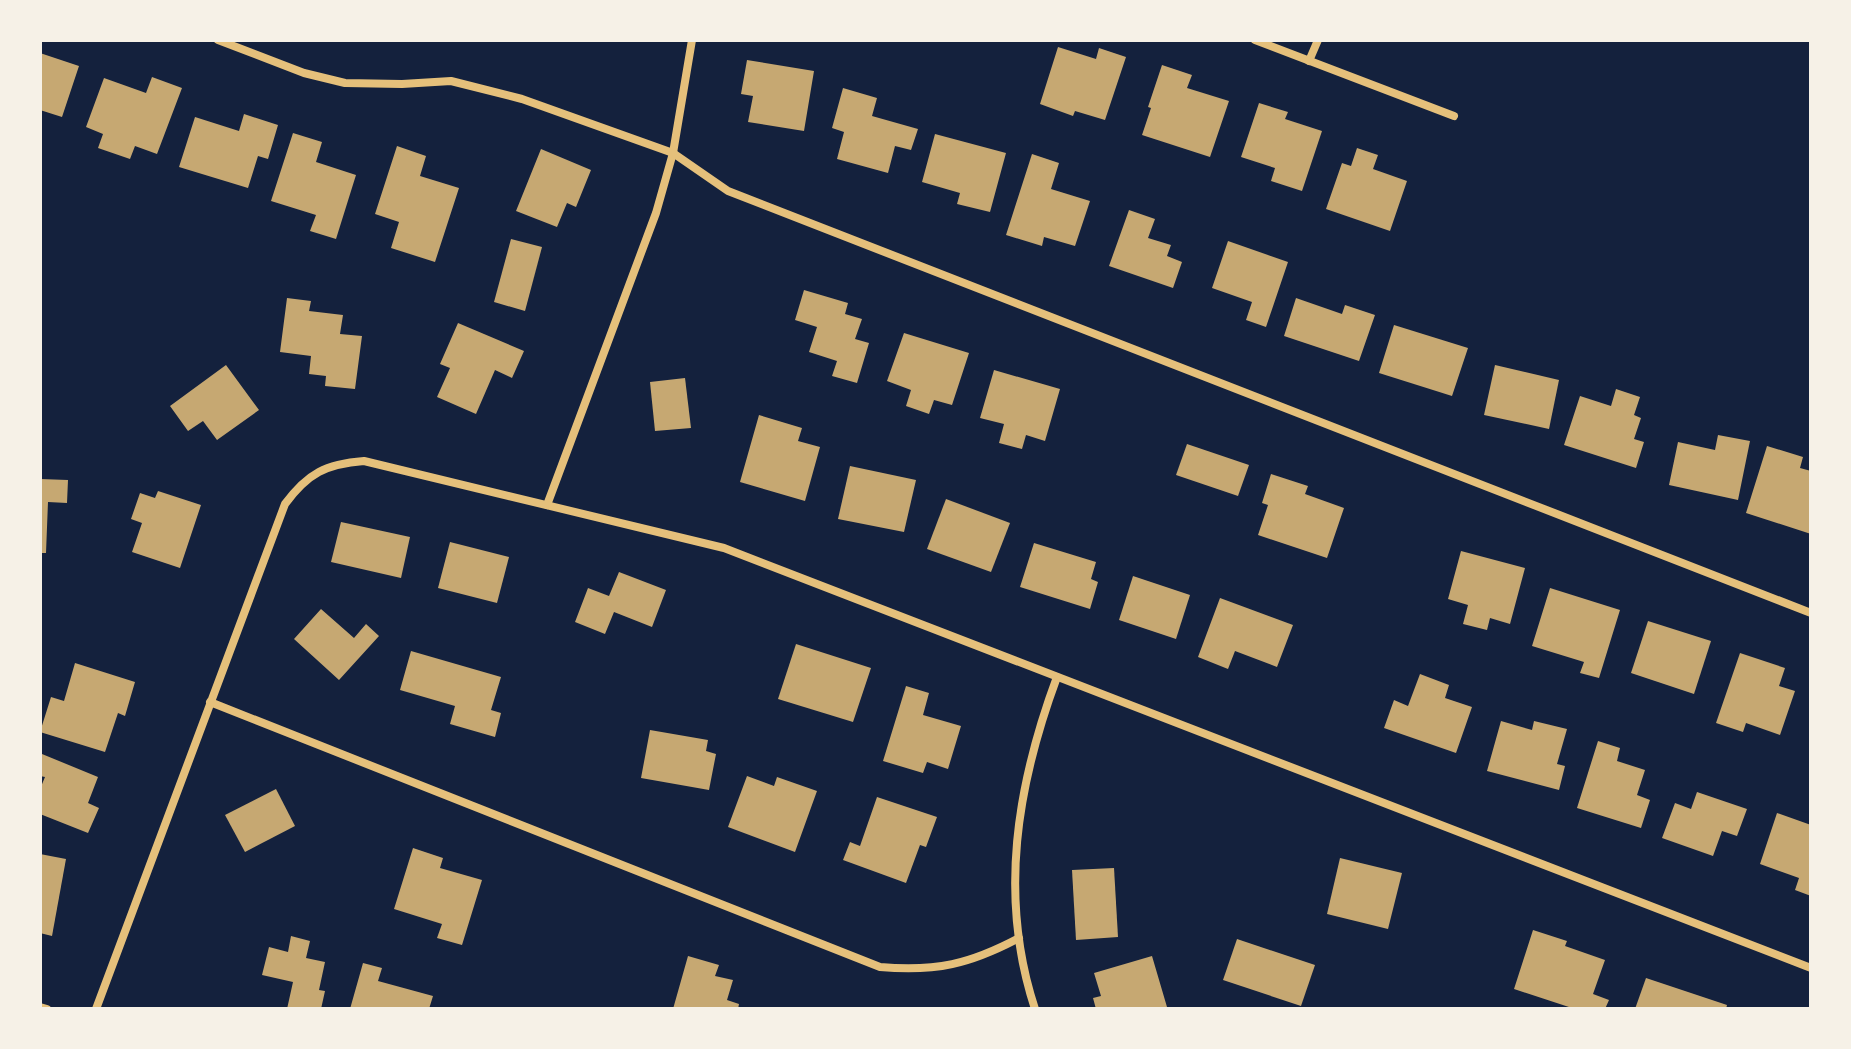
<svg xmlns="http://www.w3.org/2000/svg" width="1851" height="1049" font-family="Quicksand,sans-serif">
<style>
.building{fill:#c6a872}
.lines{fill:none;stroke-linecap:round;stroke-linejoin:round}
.minor{stroke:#e5c07b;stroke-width:8}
</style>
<rect width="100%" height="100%" fill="#14213d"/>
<!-- building -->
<g class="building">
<path d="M1058,47L1096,59L1099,48L1126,57L1105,120L1075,111L1073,116L1040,104Z"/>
<path d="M40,53L79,66L62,117L40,110Z"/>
<path d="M747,60L814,71L804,131L748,122L753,96L741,94Z"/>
<path d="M1162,65L1192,75L1187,88L1229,101L1210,157L1142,135L1151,108L1148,107Z"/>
<path d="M152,77L182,88L157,154L135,146L130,159L98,148L103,134L86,127L104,78L146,93Z"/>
<path d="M843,88L877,98L872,116L918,129L911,150L895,146L888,173L837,159L844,132L832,128Z"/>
<path d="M1259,103L1288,112L1285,119L1322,131L1302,191L1271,181L1275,168L1241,157Z"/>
<path d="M244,114L278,125L268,159L258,156L248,188L179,167L195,117L239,131Z"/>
<path d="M293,133L322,142L316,162L356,175L336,239L310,231L316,215L271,201Z"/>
<path d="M935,134L1006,153L990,212L957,204L960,193L922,182Z"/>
<path d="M397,146L426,156L420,176L459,188L435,262L391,248L399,222L375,214Z"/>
<path d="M1357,148L1378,155L1373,169L1407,181L1390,231L1326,209L1342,163L1351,166Z"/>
<path d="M541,149L591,170L576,207L567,203L557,227L516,211Z"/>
<path d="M1032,154L1059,163L1051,189L1090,201L1075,246L1044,237L1042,246L1006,235Z"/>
<path d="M1129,210L1155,219L1148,238L1171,245L1167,256L1182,262L1173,288L1109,266Z"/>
<path d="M511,239L542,247L525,311L494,302Z"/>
<path d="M1228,241L1288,262L1266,327L1246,320L1252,302L1212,288Z"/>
<path d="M804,290L848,303L845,314L862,319L855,339L869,343L857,383L832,376L837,361L809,352L817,327L795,320Z"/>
<path d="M287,298L311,301L309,311L343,315L340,334L362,336L355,389L325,386L326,376L309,374L311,356L280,352Z"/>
<path d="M1296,298L1342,314L1345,305L1375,315L1359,361L1284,336Z"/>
<path d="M458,323L524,351L512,378L495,370L476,414L437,397L450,368L440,364Z"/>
<path d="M1394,325L1468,348L1452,396L1379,373Z"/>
<path d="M904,333L969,353L952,405L934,400L929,414L906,406L911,390L887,381Z"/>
<path d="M226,365L259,410L217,440L203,421L188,431L170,406Z"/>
<path d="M1495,365L1559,380L1549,429L1484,415Z"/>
<path d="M994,370L1060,389L1045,441L1026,435L1022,449L999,443L1004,424L980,418Z"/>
<path d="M685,378L691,428L655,431L650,382Z"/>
<path d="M1616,389L1640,397L1634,415L1641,418L1634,439L1644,442L1636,468L1564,445L1580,396L1611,406Z"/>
<path d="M759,415L802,428L798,441L820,447L805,501L740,482Z"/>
<path d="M1718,435L1750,441L1738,500L1669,485L1678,442L1715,450Z"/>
<path d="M1187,444L1249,465L1238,496L1176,475Z"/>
<path d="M1767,446L1803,457L1800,468L1811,471V534L1746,513Z"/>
<path d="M850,466L916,480L904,532L838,519Z"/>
<path d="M1271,474L1308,486L1305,494L1344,508L1327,558L1258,535L1268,505L1262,503Z"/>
<path d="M40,479L68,480L67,503L48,502L46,553H40Z"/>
<path d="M158,491L201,505L180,568L132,552L142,523L131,519L140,493L155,498Z"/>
<path d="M946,499L1010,523L991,572L927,549Z"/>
<path d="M341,522L410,537L401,578L331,562Z"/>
<path d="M450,542L509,557L497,603L438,588Z"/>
<path d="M1034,543L1096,562L1091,579L1098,582L1090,609L1020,587Z"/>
<path d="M1461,551L1525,568L1510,624L1490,618L1487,630L1463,624L1468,605L1448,599Z"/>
<path d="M619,572L666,590L652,627L614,612L605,634L575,622L588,588L609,596Z"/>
<path d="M1133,576L1190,595L1176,639L1119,620Z"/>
<path d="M1550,588L1620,610L1599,678L1580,673L1584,662L1532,646Z"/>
<path d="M1220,598L1293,625L1277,667L1235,651L1228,669L1198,657Z"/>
<path d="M321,609L354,638L366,624L379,636L339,680L294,639Z"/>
<path d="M1648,621L1711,641L1694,694L1631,673Z"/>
<path d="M796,644L871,668L853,722L778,699Z"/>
<path d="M411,651L501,677L491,710L501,713L495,737L450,724L455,706L400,690Z"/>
<path d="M1740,653L1785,668L1779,686L1795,691L1780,735L1746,723L1743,732L1716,723Z"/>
<path d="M75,663L135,682L125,716L118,713L105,752L40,732L51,697L64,701Z"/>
<path d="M1420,674L1449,685L1445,698L1472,707L1456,753L1384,728L1394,700L1408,706Z"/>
<path d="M906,686L929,693L923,715L961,726L948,769L927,762L923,773L883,761Z"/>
<path d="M1501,721L1532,730L1534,721L1567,729L1557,764L1565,766L1559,790L1487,771Z"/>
<path d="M650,730L708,740L706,751L716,754L709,790L641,778Z"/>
<path d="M1598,741L1620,748L1617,761L1645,770L1637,795L1650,800L1641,828L1577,808Z"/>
<path d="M42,754L98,777L88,803L99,808L88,833L40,814V789L45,777L40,776Z"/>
<path d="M747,776L774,786L777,777L817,791L795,852L728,827Z"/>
<path d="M276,789L295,826L245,852L225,815Z"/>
<path d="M1697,792L1747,809L1737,836L1722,831L1713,856L1662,838L1675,803L1691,809Z"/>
<path d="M877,797L937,817L926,847L920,845L906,883L843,860L850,842L860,846Z"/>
<path d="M1777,813L1811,825V896L1795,890L1799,878L1760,864Z"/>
<path d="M413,848L443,858L440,868L482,880L462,945L437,938L442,924L394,909Z"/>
<path d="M40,854L66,859L52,936L40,933Z"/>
<path d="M1340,858L1402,873L1388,929L1327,914Z"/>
<path d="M1114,868L1118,937L1076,940L1072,870Z"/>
<path d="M1533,930L1567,941L1565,946L1605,960L1593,994L1609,1000L1605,1009H1575L1514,989Z"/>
<path d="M291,936L310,941L306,958L325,962L319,990L325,991L321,1009H287L293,982L262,975L269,947L288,952Z"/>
<path d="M1237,939L1315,965L1301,1006L1223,980Z"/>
<path d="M688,956L719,965L715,976L733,980L727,1000L739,1004L738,1009H673Z"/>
<path d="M1152,956L1167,1007L1096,1009L1093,998L1101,996L1094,973Z"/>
<path d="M363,963L382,968L378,981L433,996L429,1009H350Z"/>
<path d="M1646,978L1727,1005L1726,1009H1635Z"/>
</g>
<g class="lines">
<!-- minor -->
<g class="minor">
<path d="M218,40L304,73L345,83L402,84L451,81L522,99L673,153L728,191L1811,613"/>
<path d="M1255,40L1454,116"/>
<path d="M1309,61L1318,40"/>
<path d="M547,505L656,213L673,153L692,40"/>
<path d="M210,702L880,967C936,972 970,964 1019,938"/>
<path d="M40,1007L47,1009"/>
<path d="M96,1009L285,504C308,473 326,464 364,461L724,548L1811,968"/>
<path d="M1035,1009C998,897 1017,785 1057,677"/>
</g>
</g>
<!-- border -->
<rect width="1851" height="1049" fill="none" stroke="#f6f1e7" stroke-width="84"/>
</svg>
